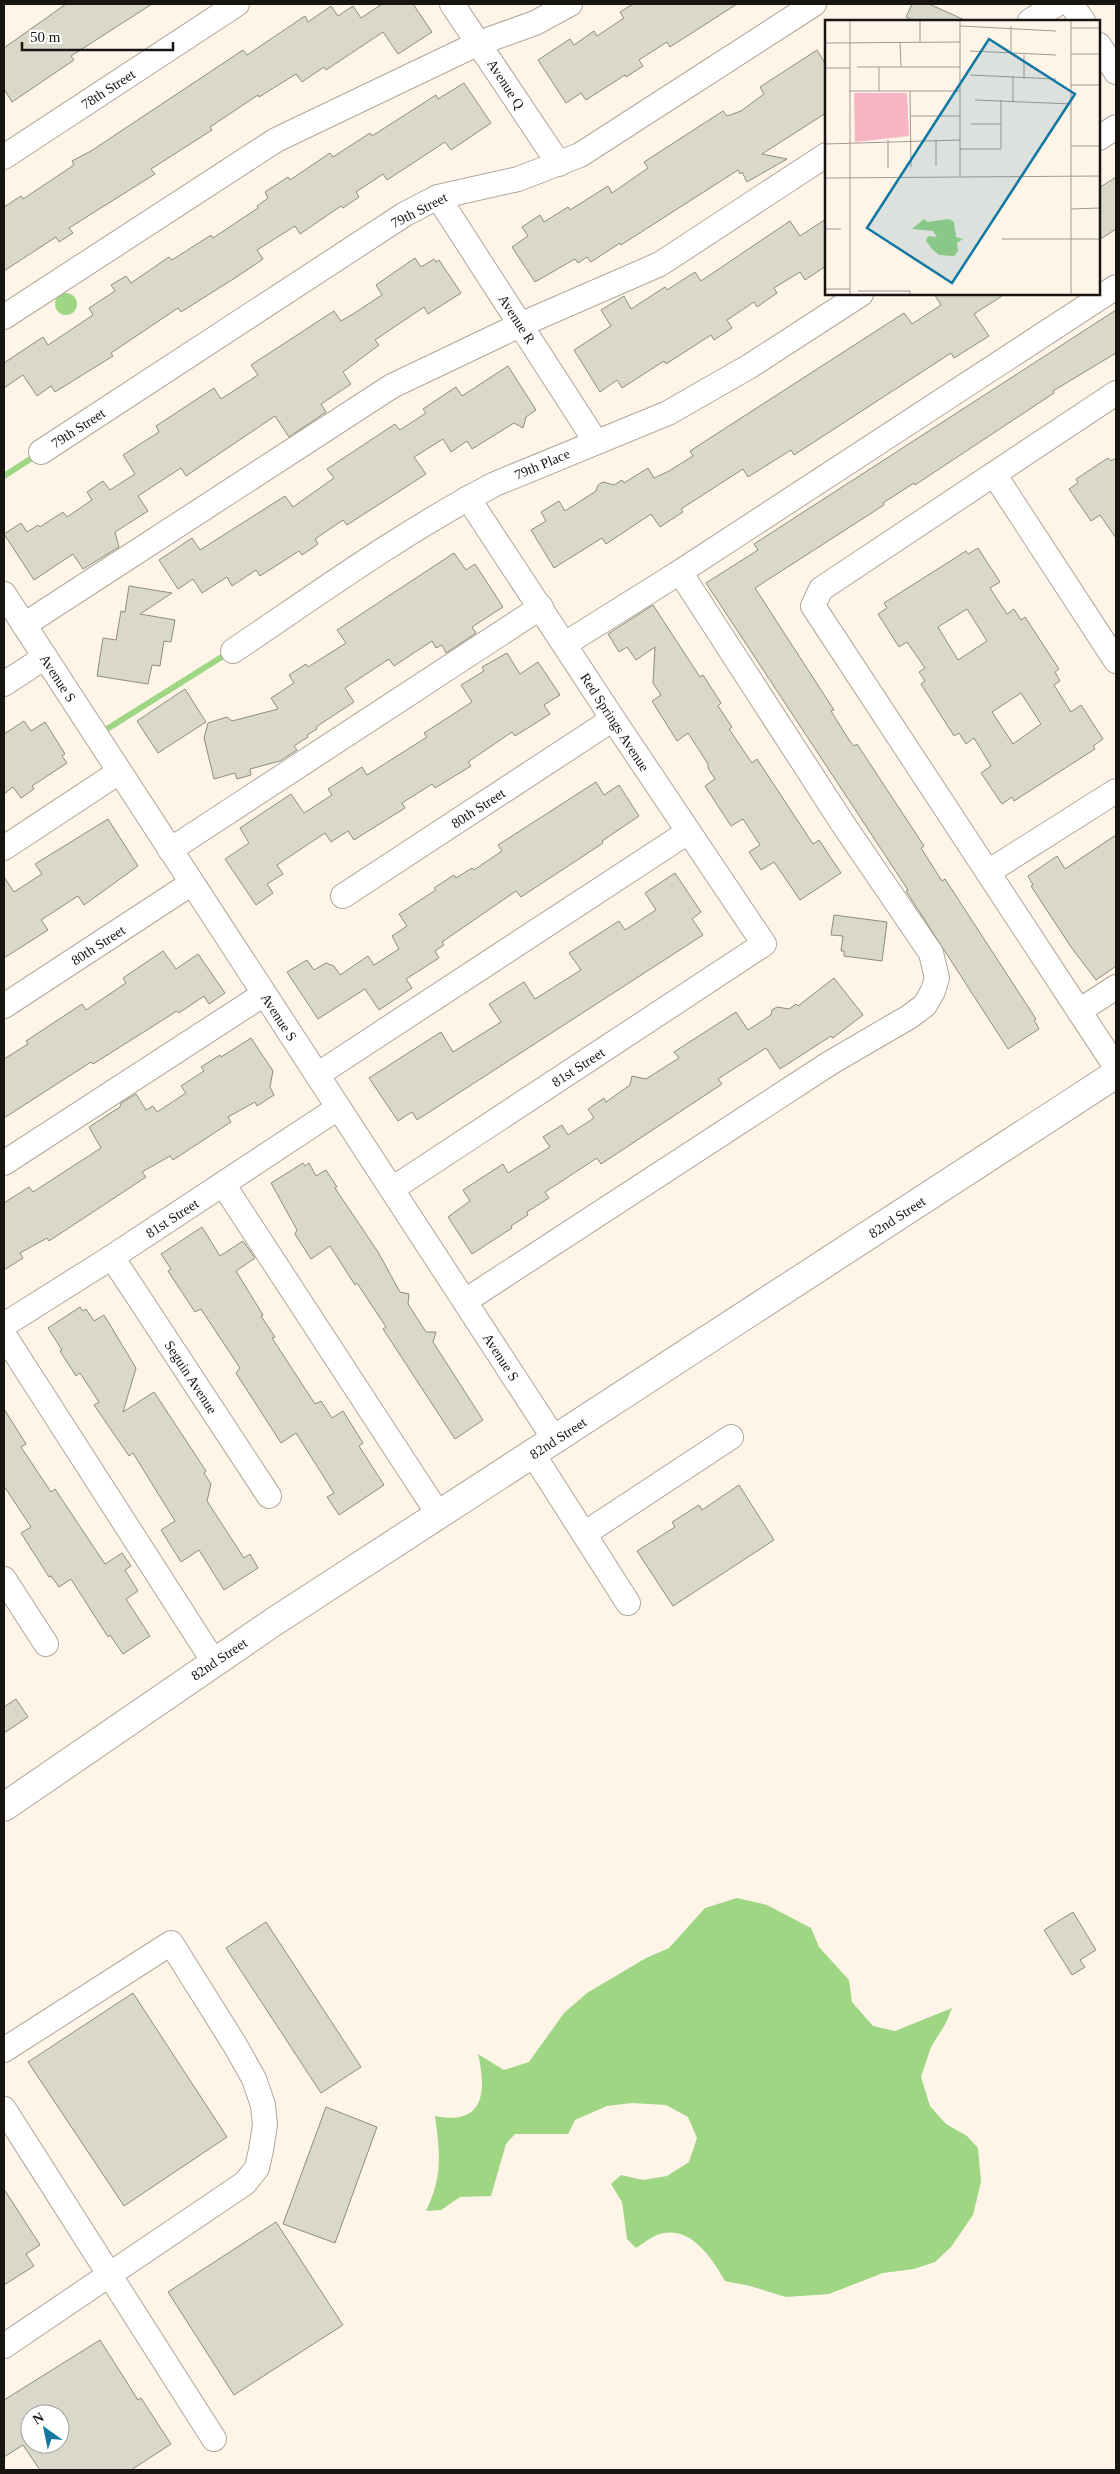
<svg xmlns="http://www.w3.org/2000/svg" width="1120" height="2474" font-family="'Times New Roman',serif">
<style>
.water{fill:#9ed684}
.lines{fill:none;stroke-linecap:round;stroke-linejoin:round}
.stream{stroke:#9ed684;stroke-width:6}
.building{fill:#d9d8c9;stroke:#8e8d7f;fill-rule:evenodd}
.minor-casing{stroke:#b0a69a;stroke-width:26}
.major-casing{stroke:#b0a69a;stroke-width:30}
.minor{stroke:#fff;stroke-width:24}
.major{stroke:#fff;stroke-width:28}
.labels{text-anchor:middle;stroke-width:5;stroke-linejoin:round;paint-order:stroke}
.street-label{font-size:14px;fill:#181410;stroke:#fff}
.inset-road{fill:none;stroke:#a39a92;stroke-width:1}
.view{fill:#1178a3;fill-opacity:0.15;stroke:#1178a3;stroke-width:2.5}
.inset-edge{fill:none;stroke:#181410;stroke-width:2.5}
</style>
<rect width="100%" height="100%" fill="#fff4e8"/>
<!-- water -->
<g class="water">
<circle cx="66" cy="304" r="11"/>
<path d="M737,1898L767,1905L811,1928L819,1947L849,1980L852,2002L873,2026L895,2031L952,2008L946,2023L931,2047L921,2077L930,2106L946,2124L967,2136L978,2148L981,2182L973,2215L951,2247L935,2262L914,2269L883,2273L829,2294L786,2297L750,2286L725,2281C713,2260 693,2228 664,2233C655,2234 644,2243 636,2248L627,2239L622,2202L611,2184L621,2175L643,2180L667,2176L689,2162L697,2138L688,2117L666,2105L632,2103L607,2106L575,2120L568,2134H515L506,2144L491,2196L460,2197L441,2210L426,2211C443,2176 440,2153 435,2116C484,2126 487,2092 478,2054L504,2070L529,2062L564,2013L587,1993L646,1958L669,1948L705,1908Z"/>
</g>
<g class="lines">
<!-- stream -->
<g class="stream">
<path d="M4,476L38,454"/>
<path d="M99,734L228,653"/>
</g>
</g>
<!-- building -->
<g class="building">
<path d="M66,4H152L71,56L74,60L12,102L4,89V48Z"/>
<path d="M382,4H413L432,32L398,54L383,32L326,70L324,67L302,82L296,74L259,97L258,95L210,127L212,130L151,169L155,174L69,228L73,233L59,242L56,237L4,271V207L21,196L23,199L74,165L72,161L91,151L225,62L243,50L247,55L305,16L308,22L331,6L338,16L353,6L361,18Z"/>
<path d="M633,4H737L670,47L667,42L639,60L643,66L626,77L625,75L586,100L581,93L566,103L538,60L570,39L574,45L594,31L597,36L624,18L620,12Z"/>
<path d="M912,4H929L967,21H914L906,17Z"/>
<path d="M817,50L826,65V113L762,154L787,159L747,182L742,172L740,174L738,170L621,245L620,243L591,262L587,257L578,263L575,259L535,282L512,247L528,236L522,227L540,215L544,222L568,207L570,210L608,186L612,193L648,168L644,162L723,111L727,116L741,111L764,94L760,87Z"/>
<path d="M464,83L491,123L451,150L445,142L387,180L383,174L356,192L359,197L343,208L341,206L300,234L295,226L257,250L263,259L238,276L181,312L178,308L111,353L113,356L55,392L51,386L37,396L23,375L4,388V363L43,337L48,345L93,315L89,308L115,291L111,285L126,276L131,283L169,257L172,260L211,235L213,238L258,208L257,206L268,198L265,192L288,177L290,180L330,153L333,157L370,133L372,136L436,95L438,99Z"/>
<path d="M1116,177V229L1099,240V188Z"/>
<path d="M826,219V266L805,280L800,272L774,288L777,293L757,307L754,302L727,320L732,328L714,340L711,335L666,364L664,361L622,388L617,380L600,392L574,350L611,326L601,310L624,296L631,309L665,287L667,290L695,272L701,281L790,221L800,236Z"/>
<path d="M415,258L421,267L434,259L436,262L439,260L461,293L428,314L424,307L375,340L379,345L343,372L351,384L321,404L326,412L289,437L275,416L186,476L181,468L138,496L148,511L115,532L119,547L83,569L73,554L34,580L4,534L21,523L27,532L38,525L40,527L63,512L67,517L92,500L87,492L103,481L110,490L135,474L123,455L159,432L156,426L214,388L221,399L258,375L251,365L334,311L341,321L353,314L382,295L376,285Z"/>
<path d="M934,294H1005L974,314L989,336L954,358L951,353L794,455L791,450L748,477L743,469L681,509L683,512L660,527L651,514L606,544L602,538L554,568L531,530L546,521L541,512L559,501L565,511L596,491L598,485L603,482L614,485L622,480L624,483L648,468L654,478L669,471L693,456L690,451L904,313L912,324L941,305Z"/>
<path d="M1116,310V353L1053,391L1054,393L915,485L914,483L883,503L884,505L755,588L834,710L831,711L849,740L854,746L857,744L924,846L921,848L942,881L945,879L1036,1019L1034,1020L1039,1029L1008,1049L906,891L908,890L706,583L758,550L754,544Z"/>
<path d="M508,366L536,410L526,417L523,428L514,423L472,449L467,441L451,452L443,439L414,457L426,474L347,525L343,520L315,539L318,544L302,555L299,551L260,576L256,570L232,586L227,577L202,593L193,579L178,589L159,560L192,538L200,550L285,496L293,507L334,478L327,469L395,424L400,430L426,413L423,409L456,387L462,396Z"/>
<path d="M1108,458L1111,461L1116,458V538L1100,515L1091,521L1069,489L1078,483L1076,479Z"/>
<path d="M978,548L1000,582L990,588L1007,614L1014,609L1021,620L1025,617L1059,669L1055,672L1060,681L1054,685L1071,712L1081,705L1103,739L1093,746L1095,749L1014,801L1012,797L1002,804L981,773L991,766L974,738L966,744L959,733L954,736L921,684L925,681L919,672L925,668L907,642L899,647L878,614L887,608L884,603L966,551L968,554ZM967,609L987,641L958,660L938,627ZM1021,693L1041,724L1013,744L992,712Z"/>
<path d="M454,553L466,570L475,564L503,607L472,627L476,633L446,653L442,645L436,648L432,641L394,666L389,659L345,688L354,702L316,727L317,729L307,735L308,737L294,746L297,750L280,761L250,769L251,775L237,779L235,773L214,779L204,738L208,723L227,717L232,721L278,709L271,698L294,683L289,675L306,664L308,667L346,643L337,630Z"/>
<path d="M129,586L172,593L140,614L175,620L171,642L164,641L160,666L152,665L148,684L97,676L103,638L116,640L121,611L125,612Z"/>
<path d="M653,605L700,677L703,675L721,703L718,706L732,727L729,729L752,763L757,759L813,844L819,840L841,873L800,900L774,862L761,870L749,852L760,845L743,819L731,826L705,786L715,779L708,768V764L688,733L677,741L652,701L661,695L653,683L655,647L636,660L627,647L619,652L608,634Z"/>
<path d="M507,653L520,674L538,662L560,695L544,705L550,714L515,736L512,732L468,762L471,766L435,788L432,784L402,803L405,808L354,840L348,831L331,842L325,833L277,865L283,874L267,884L273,893L256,905L225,859L249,843L240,828L291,794L304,813L332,795L328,789L362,767L367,775L427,737L424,733L472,702L461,685L484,671L482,667Z"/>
<path d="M185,689L206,722L158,753L137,721Z"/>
<path d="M24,721L31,731L45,722L65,754L62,756L67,763L32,786L34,789L21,798L13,787L4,794V734Z"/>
<path d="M596,782L604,795L619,785L639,816L602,841L603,843L521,897L516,891L442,942L444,945L435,951L439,958L406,979L412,988L379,1010L365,989L318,1019L287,972L307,960L314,970L326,963L334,966L340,975L368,956L374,965L399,949L392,936L407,926L399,914L436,890L434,888L454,875L456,878L472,868L474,870L502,851L498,845Z"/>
<path d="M108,819L138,866L84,905L78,896L41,920L48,930L4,958V877L14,892L42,874L35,864Z"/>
<path d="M1116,835V966L1096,980L1071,947L1031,886L1033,885L1028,876L1057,856L1065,869Z"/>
<path d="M675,873L701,912L692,919L703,935L417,1120L412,1112L398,1121L369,1078L441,1032L453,1052L501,1022L489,1004L524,982L535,999L581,970L569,953L619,921L625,930L656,910L645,893Z"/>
<path d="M834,915L887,922L882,961L844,956V951H841L843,936L831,935Z"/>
<path d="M163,951L176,969L198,954L225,993L209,1004L204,996L179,1013L177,1011L93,1064L91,1062L4,1118V1059L28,1044L26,1041L82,1004L86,1010L126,983L123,978Z"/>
<path d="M834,978L863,1015L833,1038L831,1036L780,1069L766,1048L718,1079L722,1084L601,1164L597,1158L545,1192L549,1198L527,1212L528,1215L511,1226L512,1228L472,1254L448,1217L470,1201L463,1190L503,1164L508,1173L550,1147L543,1137L562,1125L568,1135L594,1118L588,1109L604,1098L606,1102L630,1085L632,1076L646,1079L679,1058L674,1052L736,1012L748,1030L771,1015L772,1010L777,1007L789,1009L796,1004L798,1006Z"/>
<path d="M251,1038L273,1071L270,1087L274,1095L257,1106L255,1102L228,1117L231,1122L173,1160L170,1156L142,1172L146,1177L49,1241L47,1238L20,1253L23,1258L4,1270V1203L29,1187L33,1192L101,1148L89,1127L120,1107L121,1103L136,1094L146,1110L153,1106L157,1112L186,1093L181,1086L204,1071L201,1067L220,1055L221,1057Z"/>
<path d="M303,1163L305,1166L309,1163L316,1176L326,1170L337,1187L335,1188L378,1252L400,1292L409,1294L408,1304L426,1332H436L433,1342L483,1420L455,1439L383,1329L386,1327L357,1283L355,1285L330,1246L311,1259L295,1234L297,1230L271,1183Z"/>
<path d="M202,1227L220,1256L243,1241L255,1258L236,1271L263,1315L261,1316L275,1337L272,1338L315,1404L321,1401L332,1418L343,1411L363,1443L359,1446L384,1485L339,1515L327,1497L334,1493L296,1433L281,1443L236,1373L240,1368L201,1309L195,1312L168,1271L171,1269L161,1254Z"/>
<path d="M80,1307L83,1311L86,1309L94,1321L104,1315L136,1368L123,1412L154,1392L206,1471L204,1473L211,1484L207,1501L244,1558L250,1554L258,1568L224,1590L199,1550L181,1562L161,1530L175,1521L133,1453L129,1456L94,1405L99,1402L80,1373L76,1376L60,1351L62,1350L48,1328Z"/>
<path d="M4,1409L26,1444L21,1447L51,1492L55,1489L105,1564L122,1553L131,1566L125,1570L138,1591L126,1599L150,1636L123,1654L110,1635L108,1637L71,1579L59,1587L51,1576L49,1577L21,1533L31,1527L4,1486Z"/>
<path d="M739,1485L774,1540L673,1606L637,1551L675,1527L672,1522L699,1505L702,1510Z"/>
<path d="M16,1699L28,1717L4,1733V1707Z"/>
<path d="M1073,1912L1096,1950L1080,1960L1085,1967L1072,1975L1044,1930Z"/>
<path d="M266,1922L361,2067L321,2093L226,1948Z"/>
<path d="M133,1993L227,2137L124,2206L28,2062Z"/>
<path d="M326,2107L377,2127L335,2243L283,2224Z"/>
<path d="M4,2189L40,2245L26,2254L34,2266L4,2285Z"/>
<path d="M276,2222L343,2325L234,2395L168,2292Z"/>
<path d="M100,2340L138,2400L141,2398L171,2444L131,2470H40L23,2445L4,2457V2400ZM30,2414H60V2444H30Z"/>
</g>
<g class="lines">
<!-- minor casing -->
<g class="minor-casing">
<g id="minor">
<path d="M452,4L559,164"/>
<path d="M1071,4L1083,21"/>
<path d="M1030,21L1057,4"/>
<path d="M1099,45L1116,72"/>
<path d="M1099,138L1116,127"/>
<path d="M4,157L237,4"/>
<path d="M438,197L596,442"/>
<path d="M4,317L276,140L479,43L535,23L570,4"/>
<path d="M41,452L405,214L438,197L518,179L580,155L814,4"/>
<path d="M994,474L1116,661"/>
<path d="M680,572L1116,287"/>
<path d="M4,594L555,1440"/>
<path d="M24,625L392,386L520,325L660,264L826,155"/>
<path d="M233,651C319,593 403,532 495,484L668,413L750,366L861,294"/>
<path d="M4,684L45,657"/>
<path d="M4,848L119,772"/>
<path d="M170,850L541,607"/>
<path d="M988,872L1116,791"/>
<path d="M343,896L613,719"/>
<path d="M1116,987L1079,1011L1116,1067"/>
<path d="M4,1006L192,883"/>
<path d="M1079,1011L813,606L821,589L1116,393"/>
<path d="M317,1075L688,832"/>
<path d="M4,1163L264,994"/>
<path d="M223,1184L439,1515"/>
<path d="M392,1189L764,944L613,719L468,498"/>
<path d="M112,1257L269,1496"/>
<path d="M465,1301L830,1063L909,1017L925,1005L933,991L937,978L931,953L843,824L680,572L565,644"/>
<path d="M4,1325L112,1257L338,1108"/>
<path d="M4,1335L214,1662"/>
<path d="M533,1454L628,1603"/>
<path d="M584,1534L731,1437"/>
<path d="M4,1579L46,1644"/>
<path d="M4,2050L171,1943L235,2045L254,2079L263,2105L265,2125L261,2150L257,2168L245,2183L4,2346"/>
<path d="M4,2109L214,2439"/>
</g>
</g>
<!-- major casing -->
<g class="major-casing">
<path id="major" d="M4,1807L272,1623L1116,1074"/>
</g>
<!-- minor -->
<use href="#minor" class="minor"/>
<!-- major -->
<use href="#major" class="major"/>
</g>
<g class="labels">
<!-- street labels -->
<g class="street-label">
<text transform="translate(506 84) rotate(57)" y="5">Avenue Q</text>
<text transform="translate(108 89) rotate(-33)" y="5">78th Street</text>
<text transform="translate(419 210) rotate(-27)" y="5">79th Street</text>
<text transform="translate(517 319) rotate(57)" y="5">Avenue R</text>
<text transform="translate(78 428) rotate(-33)" y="5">79th Street</text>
<text transform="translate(542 464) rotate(-23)" y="5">79th Place</text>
<text transform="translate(58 678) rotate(57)" y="5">Avenue S</text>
<text transform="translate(615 722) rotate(57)" y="5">Red Springs Avenue</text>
<text transform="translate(478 808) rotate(-33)" y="5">80th Street</text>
<text transform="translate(98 945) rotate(-33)" y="5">80th Street</text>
<text transform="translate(279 1017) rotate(57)" y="5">Avenue S</text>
<text transform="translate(578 1067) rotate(-33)" y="5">81st Street</text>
<text transform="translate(897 1217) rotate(-33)" y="5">82nd Street</text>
<text transform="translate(172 1218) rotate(-33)" y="5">81st Street</text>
<text transform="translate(501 1357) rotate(57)" y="5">Avenue S</text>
<text transform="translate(191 1377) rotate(57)" y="5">Seguin Avenue</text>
<text transform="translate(558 1438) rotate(-33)" y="5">82nd Street</text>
<text transform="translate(219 1659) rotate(-34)" y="5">82nd Street</text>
</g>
</g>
<!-- overview -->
<g transform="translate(825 20)">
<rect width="275" height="275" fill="#fff4e8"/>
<path d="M29,73H82L84,116L30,122Z" fill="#f5b5c2"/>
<path d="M99,199L103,202L124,199L129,202L131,217L138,219L132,223L133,231L129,236L114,235L107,229L101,221L103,216L112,217L108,211L87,209Z" fill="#9ed684"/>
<path class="inset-road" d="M25,1V274M95,1V22M135,1V156M246,1V274M135,6L231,11M186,6V31M246,8H275M75,22L76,47M0,23L135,22M145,31L231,35M246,34H275M199,35V59M32,47H135M0,48H25M145,55L231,59M246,65H275M24,71H135M54,71V47M85,71L86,147M150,80L246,84M188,82V56M86,96H135M146,104H176M63,120V148M111,120V146M0,124L135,120M246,126H275M135,129H176V80M0,158L275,156M246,189L275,188M0,209H16M177,219H275M0,269H25M33,271H85V274"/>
<path class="view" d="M164,19L250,74L127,263L42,208Z"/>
<rect width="275" height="275" class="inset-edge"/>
</g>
<!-- border -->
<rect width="1120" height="2474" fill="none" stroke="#181410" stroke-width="10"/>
<!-- north arrow -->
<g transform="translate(45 2429) rotate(327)"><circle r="24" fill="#ffffff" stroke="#a3a19f"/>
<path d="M0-4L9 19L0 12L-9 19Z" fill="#1178a3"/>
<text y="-8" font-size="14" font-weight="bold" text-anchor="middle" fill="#181410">N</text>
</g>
<!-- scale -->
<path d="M22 42v8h151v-8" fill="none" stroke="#181410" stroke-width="2.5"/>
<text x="30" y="42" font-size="15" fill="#181410" stroke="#ffffff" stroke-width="4" paint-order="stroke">50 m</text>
</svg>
